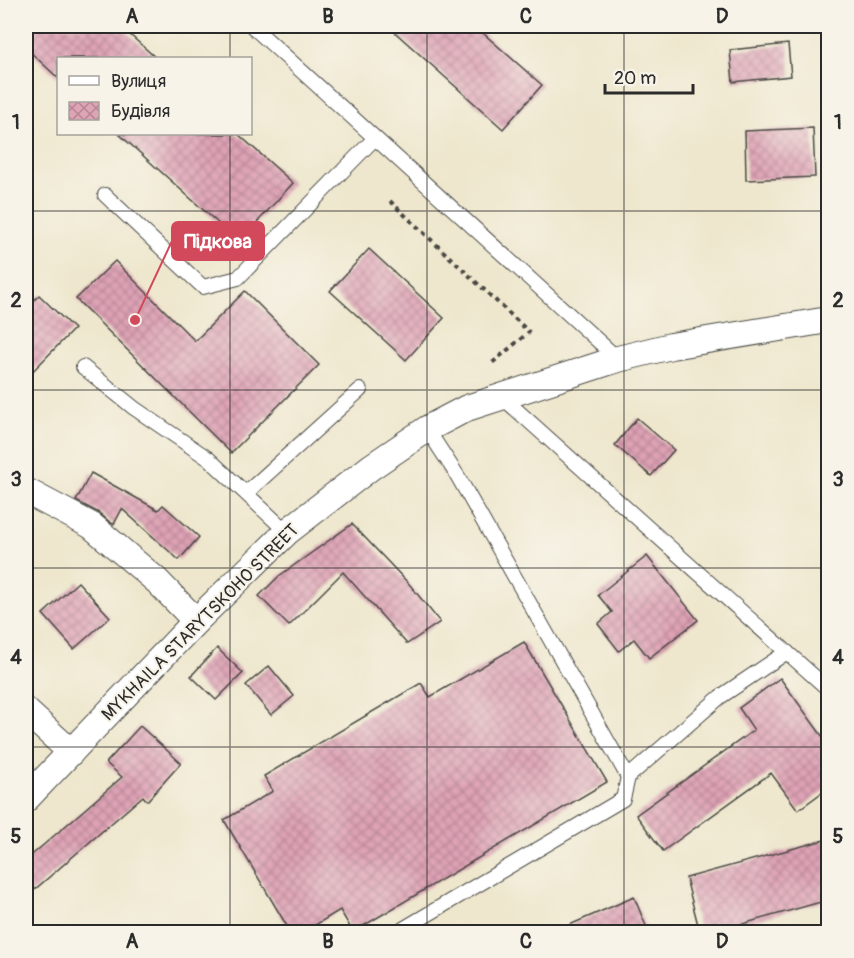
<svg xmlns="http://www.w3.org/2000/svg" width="854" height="958" font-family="Pangolin,sans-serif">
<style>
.building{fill:url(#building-cross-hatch)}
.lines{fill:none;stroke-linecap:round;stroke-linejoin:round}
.service-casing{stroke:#484743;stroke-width:16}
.minor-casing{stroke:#484743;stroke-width:28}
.path{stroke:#484743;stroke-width:4;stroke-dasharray:4.5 4.5;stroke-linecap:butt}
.service{stroke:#fff;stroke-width:14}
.minor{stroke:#fff;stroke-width:26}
.grid{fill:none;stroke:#2b2b2b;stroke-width:1.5;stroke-opacity:0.55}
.labels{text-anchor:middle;stroke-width:4.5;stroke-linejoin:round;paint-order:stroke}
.street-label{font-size:18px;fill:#2b2b2b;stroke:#f7f3e8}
.leader{fill:none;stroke:#d1495b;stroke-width:2}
.callout-dot{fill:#d1495b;stroke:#f7f3e8;stroke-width:2}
.callout{fill:#d1495b;stroke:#d1495b;stroke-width:2}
.callout-label{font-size:20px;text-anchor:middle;font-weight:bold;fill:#fff}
.neatline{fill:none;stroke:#2b2b2b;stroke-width:2}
.grid-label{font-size:20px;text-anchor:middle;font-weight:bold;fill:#2b2b2b}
</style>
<defs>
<pattern id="building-cross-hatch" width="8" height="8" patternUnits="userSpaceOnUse" patternTransform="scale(1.5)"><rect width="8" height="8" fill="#dfa3b6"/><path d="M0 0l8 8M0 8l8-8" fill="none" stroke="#b58594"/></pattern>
</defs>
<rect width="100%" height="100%" fill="#f7f3e8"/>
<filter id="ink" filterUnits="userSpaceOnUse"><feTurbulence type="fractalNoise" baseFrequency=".0167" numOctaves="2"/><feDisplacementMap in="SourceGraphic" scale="12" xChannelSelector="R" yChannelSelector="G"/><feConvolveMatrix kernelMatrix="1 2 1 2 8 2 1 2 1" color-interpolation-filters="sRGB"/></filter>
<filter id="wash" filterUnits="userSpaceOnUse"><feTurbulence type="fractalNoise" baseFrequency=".008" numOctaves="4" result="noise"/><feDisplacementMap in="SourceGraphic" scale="24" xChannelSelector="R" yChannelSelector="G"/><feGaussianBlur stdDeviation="1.35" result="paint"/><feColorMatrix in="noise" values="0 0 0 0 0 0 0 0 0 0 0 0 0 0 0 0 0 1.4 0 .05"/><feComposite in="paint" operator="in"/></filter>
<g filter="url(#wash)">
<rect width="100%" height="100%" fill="#eee7cd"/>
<g id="blocks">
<!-- building -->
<g class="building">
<path d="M26,26H120L156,58H58V78L26,48Z"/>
<path d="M388,26H475L542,85L503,129Z"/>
<path d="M788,44L791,76L733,82L730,50Z"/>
<path d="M813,128L815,177L746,180L745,131Z"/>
<path d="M119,134H238L293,183L239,242Z"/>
<path d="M369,249L444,318L406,360L330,291Z"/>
<path d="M115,261L195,341L245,291L319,365L231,453L76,299Z"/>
<path d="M39,295L74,329L26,378V309Z"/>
<path d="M637,418L674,450L651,476L615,445Z"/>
<path d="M91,473L158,510L163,505L199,537L179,560L122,509L114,524L111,523L99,513L76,501Z"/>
<path d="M352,524L410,585L440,622L407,644L343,572L289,626L259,596L279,576Z"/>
<path d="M647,556L698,620L649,658L634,639L619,651L598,624L612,612L598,595Z"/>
<path d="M78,582L110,617L74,649L43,614Z"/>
<path d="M524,642L607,782L353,932L340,910L302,933H291L224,820L273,791L264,776L421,683L430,697Z"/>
<path d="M217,648L243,673L216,700L191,676Z"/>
<path d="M269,666L294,696L271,715L246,685Z"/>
<path d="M780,678L828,744V788L798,810L771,773L663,851L636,815L754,730L739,708Z"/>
<path d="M140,726L181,763L147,801L143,796L26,897V860L122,777L106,763Z"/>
<path d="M828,839V900L710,933H700L686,878Z"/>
<path d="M634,897L649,933H551Z"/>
</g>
</g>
</g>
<g filter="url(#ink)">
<use href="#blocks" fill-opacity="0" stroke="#484743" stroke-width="1.5"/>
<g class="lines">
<!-- service casing -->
<g class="service-casing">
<g id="service">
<path d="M252,26L618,359"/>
<path d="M105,195L203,287L238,278L375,138"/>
<path d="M83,367L134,408L209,459L287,532"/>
<path d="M502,397L828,689"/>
<path d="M427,429L457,475L628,777"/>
<path d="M246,493L360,390"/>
<path d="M398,932L623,799L628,777L720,697L787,652"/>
</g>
</g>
<!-- minor casing -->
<g class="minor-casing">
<g id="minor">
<path d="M26,491L92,526L157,581L196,621"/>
<path d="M26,711L71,752"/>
<path d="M26,799L196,621L287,532L371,467L427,429L467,408L618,359L671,346L828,320"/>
</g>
</g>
<!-- path -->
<path class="path" d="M390,201L529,332L491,364"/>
<!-- service -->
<use href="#service" class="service"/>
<!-- minor -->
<use href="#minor" class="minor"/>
</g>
</g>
<!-- grid -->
<path class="grid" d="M230,26V58M427,26V932M624,26V932M230,134V932M26,211H828M26,390H828M26,568H828M26,747H828"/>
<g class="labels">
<!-- street labels -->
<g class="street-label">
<text transform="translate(200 622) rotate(-45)" y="6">MYKHAILA STARYTSKOHO STREET</text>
</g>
</g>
<!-- callouts -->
<path class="leader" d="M135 320L172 241"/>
<circle class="callout-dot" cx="135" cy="320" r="6"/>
<rect class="callout" x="172" y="222" width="92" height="38" rx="6"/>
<g class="callout-label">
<text x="218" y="248">Підкова</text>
</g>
<!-- margin -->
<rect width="854" height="958" fill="none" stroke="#f7f3e8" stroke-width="66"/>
<!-- legend -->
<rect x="57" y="57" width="195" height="78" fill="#f7f3e8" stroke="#a5a39c" stroke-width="1.5"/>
<rect x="69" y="76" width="30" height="9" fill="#ffffff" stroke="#a5a39c" stroke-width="1.5"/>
<text x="111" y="87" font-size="18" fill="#2b2b2b">Вулиця</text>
<rect x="69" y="102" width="30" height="18" fill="url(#building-cross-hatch)" stroke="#a5a39c" stroke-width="1.5"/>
<text x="111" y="117" font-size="18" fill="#2b2b2b">Будівля</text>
<!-- scale -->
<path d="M605 84v9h88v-9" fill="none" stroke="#2b2b2b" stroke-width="3"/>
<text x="614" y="84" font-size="18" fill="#2b2b2b" stroke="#f7f3e8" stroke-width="4.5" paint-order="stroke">20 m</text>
<rect x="33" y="33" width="788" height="892" class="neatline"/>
<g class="grid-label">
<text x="132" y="23">A</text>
<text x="328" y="23">B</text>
<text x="526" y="23">C</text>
<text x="722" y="23">D</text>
<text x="16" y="129">1</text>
<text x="838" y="129">1</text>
<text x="16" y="307">2</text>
<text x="838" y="307">2</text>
<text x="16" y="486">3</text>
<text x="838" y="486">3</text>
<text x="16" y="664">4</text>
<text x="838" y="664">4</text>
<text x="16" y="843">5</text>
<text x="838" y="843">5</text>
<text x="132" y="948">A</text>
<text x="328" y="948">B</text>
<text x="526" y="948">C</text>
<text x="722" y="948">D</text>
</g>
</svg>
